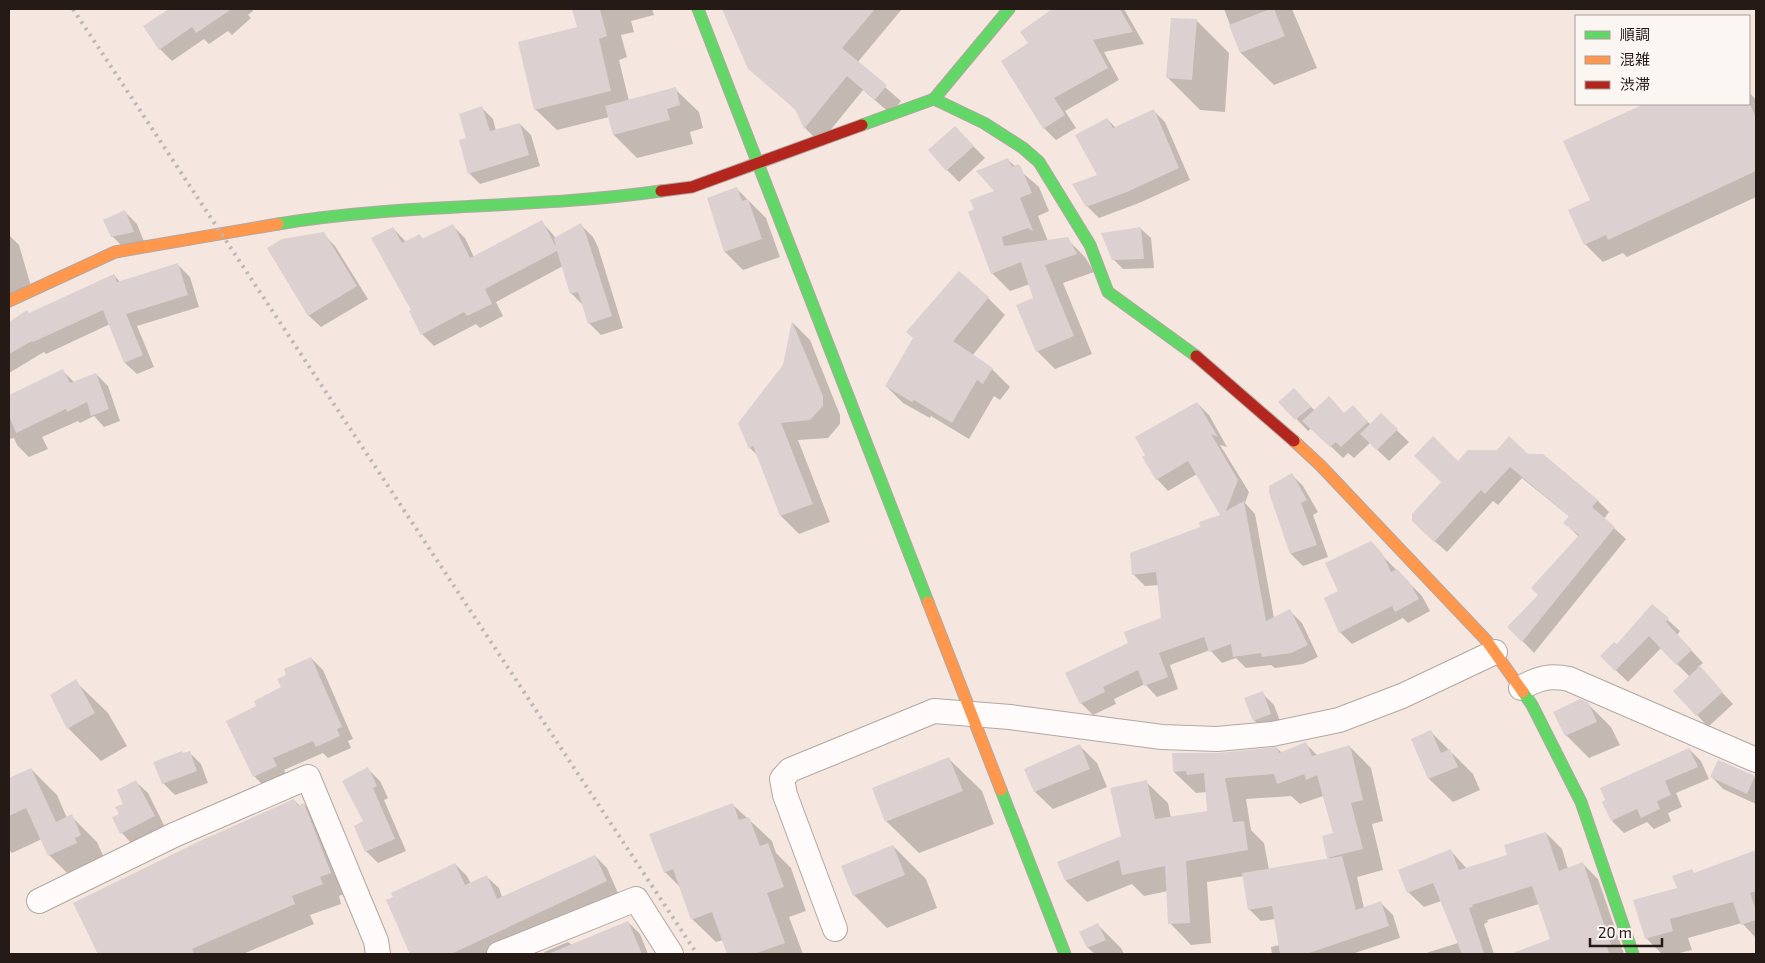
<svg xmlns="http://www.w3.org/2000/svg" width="1765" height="963" font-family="'Exo 2','Noto Sans JP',sans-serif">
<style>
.shadow{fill:#0003;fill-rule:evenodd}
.building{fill:#dcd0d1}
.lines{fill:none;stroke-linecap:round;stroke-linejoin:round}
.street-casing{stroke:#b2a7a1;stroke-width:26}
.fast-casing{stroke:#b2a7a1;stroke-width:13}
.slow-casing{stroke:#b2a7a1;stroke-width:13}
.jam-casing{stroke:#b2a7a1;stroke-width:13}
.street{stroke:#fefbfa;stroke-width:24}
.fast{stroke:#63d668;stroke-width:11}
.slow{stroke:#ff974d;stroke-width:11}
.jam{stroke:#b3261e;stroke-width:11}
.rail{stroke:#bcb8b7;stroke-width:4;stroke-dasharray:2.5 5;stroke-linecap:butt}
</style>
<rect width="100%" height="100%" fill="#f5e7e0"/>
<!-- shadow -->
<g class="shadow">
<path d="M172,9H251L253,11L248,15L251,18L232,35L228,31L209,44L204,39L172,61L160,49L145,27Z"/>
<path d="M574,9H652L654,15L631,21L634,32L621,35L627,57L619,60L629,101L675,89L699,112L703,128L690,132L693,144L637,158L614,135L609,117L557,130L535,109L579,28Z"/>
<path d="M729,9H758L765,15L770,9H902L857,63L901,101L891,114L863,90L820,143L806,129L798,112L749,68L725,13Z"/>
<path d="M1054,9H1124L1144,44L1104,52L1119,80L1065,111L1076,128L1056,140L1044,128L1030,44L1022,32Z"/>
<path d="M1224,9H1292L1317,68L1274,85L1241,53Z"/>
<path d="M1196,20L1229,53L1225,112L1200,110L1168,78Z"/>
<path d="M1749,92L1756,100V197L1627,257L1623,253L1603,262L1585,244L1591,201L1564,142L1647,104H1749Z"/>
<path d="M482,108L493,119L496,131L520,124L531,135L540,166L480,184L469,173L468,139Z"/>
<path d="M1153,110L1165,122L1190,180L1139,203L1099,218L1087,206L1099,176L1107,119L1116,128Z"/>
<path d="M955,128L985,158L959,182L947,170Z"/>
<path d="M1007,159L1039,187L1049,211L1038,216L1048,241L1067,239L1085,257L1094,272L1063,283L1092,354L1055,369L1037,351L1035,299L1030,284L1010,291L992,273L975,210L997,191Z"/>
<path d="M737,189L766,218L780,257L743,270L725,252L709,199Z"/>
<path d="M125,212L137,224L145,244L124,248L112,236Z"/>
<path d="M541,221L556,238L581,225L593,237L598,247L623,328L601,335L589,323L584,306L571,293L563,266L496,302L503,316L480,328L476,324L434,346L422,334L411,312L413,311L393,228L406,242L420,236L424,240L453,226L465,238L474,257Z"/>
<path d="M1141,229L1151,238L1154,268L1123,269L1113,259Z"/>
<path d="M323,234L335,246L368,299L321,327L309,316L268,249Z"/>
<path d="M9,235L19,245L31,286L9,294Z"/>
<path d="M178,265L190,277L199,307L137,326L154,367L137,374L125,363L110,324L46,354L44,352L9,373V323L27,312L30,314L114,275L120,282Z"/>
<path d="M988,298L1005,315L972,356L992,369L1010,387L1000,400L994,396L969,439L931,416L930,418L903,403L886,386L914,339Z"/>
<path d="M793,323L810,340L840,415V424L828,438L798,440L830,522L799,534L781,516L758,456L750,448L785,366Z"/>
<path d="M63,371L74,382L96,374L108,386L120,421L104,427L94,416L80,423L78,421L42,437L48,449L29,457L17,445L14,438L9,439V396Z"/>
<path d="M1294,389L1315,411L1364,418L1371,425L1381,415L1409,442L1389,461L1370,443L1354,458L1348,453L1343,458L1312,428L1308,431L1280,402Z"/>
<path d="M1197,403L1209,415L1227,447L1220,445L1249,492L1245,503L1255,514L1274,618L1290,611L1302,623L1318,657L1303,664L1275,668L1271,665L1246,668L1236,658L1222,663L1210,650L1170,665L1178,689L1157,697L1145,684L1114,699L1116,704L1093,715L1081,703L1130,644L1163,619L1159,585L1145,586L1133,574L1222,516L1197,474L1168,491L1157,479Z"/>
<path d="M1528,455L1597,500L1609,512L1604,519L1626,539L1534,653L1509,627L1540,596L1579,537L1565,523L1570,517L1522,478L1498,505L1493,501L1447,552L1425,533L1458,463Z"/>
<path d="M1291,474L1303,486L1318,512L1313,515L1328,557L1303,566L1291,554L1270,493Z"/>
<path d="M1370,543L1422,596L1430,611L1408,623L1403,618L1352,644L1340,632V592Z"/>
<path d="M1652,606L1680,631L1677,635L1703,663L1698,667L1733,704L1708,727L1697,715L1690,677L1661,648L1628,682L1601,656L1617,645Z"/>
<path d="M311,658L323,670L353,739L348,741L351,748L328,758L323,753L284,770L288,778L266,788L254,776L258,706L283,688L288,675Z"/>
<path d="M75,681L108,713L127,746L101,761L68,728Z"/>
<path d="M1262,693L1274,705L1282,726L1266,732L1254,720Z"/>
<path d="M1587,703L1611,727L1620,745L1589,758L1566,735Z"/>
<path d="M1431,732L1473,774L1480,790L1453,802L1429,779L1412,739Z"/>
<path d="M1306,744L1318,756L1350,747L1371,768L1383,821L1372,824L1383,870L1357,877L1364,908L1381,903L1393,915L1400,938L1352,954H1272L1271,947L1279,945L1275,919L1261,921L1249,909L1244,876L1207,882L1211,943L1191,945L1170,923L1168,891L1144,896L1132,884L1087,902L1066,881L1058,862L1122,837L1146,782L1168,803L1171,818L1209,812L1207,792L1196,793L1174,772L1218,754L1277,748L1282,753ZM1291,796L1300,804L1323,796L1334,834L1328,857L1331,860L1269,870L1264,843L1251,830L1246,799Z"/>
<path d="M1079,745L1097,763L1107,787L1053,809L1035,792Z"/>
<path d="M1689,749L1701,761L1709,779L1676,793L1682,807L1668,813L1671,821L1654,829L1647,822L1624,833L1612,821Z"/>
<path d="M189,752L201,764L208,783L175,795L163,783Z"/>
<path d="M949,759L982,791L994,824L919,853L886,821Z"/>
<path d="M31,769L57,795L67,818L71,816L97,842L106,862L75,881L49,855L42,839L12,853L9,850V779Z"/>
<path d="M368,769L380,781L388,798L384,800L406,851L378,863L366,851L365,822Z"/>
<path d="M1712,777H1754L1756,780V804L1723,789Z"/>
<path d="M136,782L148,793L166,829L133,845L122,833L121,814Z"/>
<path d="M294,800L300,806L304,804L323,824L349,892L339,896L341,904L310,915L314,924L243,954H98L74,903Z"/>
<path d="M733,805L772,841L776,853L791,868L806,911L789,917L803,954H729L723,940L716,942L692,919L682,889L665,872Z"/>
<path d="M1546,833L1562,849L1568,869L1583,864L1598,879L1624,954H1514L1552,940L1539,904L1487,920L1488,922L1484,924L1494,954H1423L1458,943L1441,901L1424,907L1408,892L1451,851L1467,869L1509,856Z"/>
<path d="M893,846L926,879L937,908L887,928L854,895Z"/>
<path d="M1756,852V938L1742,923L1688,938L1692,950L1675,954H1662L1646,938L1692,870L1695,874Z"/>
<path d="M595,856L607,868L618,893L488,954H410L388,901L455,864L467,876L471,884L487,877L499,888L502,897Z"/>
<path d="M628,922L640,934L648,954H545L544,952L568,942L572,945Z"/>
<path d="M1098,925L1121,948L1124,954H1095L1088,948L1081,932Z"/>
</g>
<!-- building -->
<g class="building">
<path d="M169,9H232L196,33L192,27L159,50L143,26Z"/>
<path d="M572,9H600L607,36L599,39L611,91L534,110L518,42L577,27Z"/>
<path d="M722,9H875L842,48L887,85L875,100L847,76L804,129L795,109L748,69Z"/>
<path d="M1052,9H1120L1133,32L1093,40L1108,68L1054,98L1065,115L1043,129L1001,61L1028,43L1020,32Z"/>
<path d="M1270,9H1274L1285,36L1240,53L1229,25Z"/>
<path d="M1171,18L1197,19L1192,80L1166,78Z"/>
<path d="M676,87L680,105L667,109L670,120L613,135L605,106Z"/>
<path d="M1644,104H1750L1756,118V171L1608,240L1606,235L1584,245L1568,210L1590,200L1563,141Z"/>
<path d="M482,106L490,131L520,123L529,155L468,174L459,140L466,138L459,114Z"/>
<path d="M1154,109L1179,168L1127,192L1086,207L1072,184L1097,175L1075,135L1107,118L1113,128Z"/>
<path d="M955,126L974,146L946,171L928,150Z"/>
<path d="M1008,158L1012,167L1018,164L1021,167L1032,193L1020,198L1033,231L1028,228L1002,237L1004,246L1068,237L1077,254L1045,265L1074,336L1036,352L1016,305L1033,298L1021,262L991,274L968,212L974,209L970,200L994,191L976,171Z"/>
<path d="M737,187L742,201L748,199L762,239L724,252L707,198Z"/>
<path d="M125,210L134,232L111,237L103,220Z"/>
<path d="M542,220L556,247L554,238L581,223L586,234L612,316L588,324L578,292L570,294L557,251L485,289L492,304L467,316L464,312L421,335L409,311L411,310L371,238L393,227L402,243L420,234L422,239L453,224L470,258Z"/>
<path d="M1141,227L1144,259L1112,260L1101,233Z"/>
<path d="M324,232L357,286L308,316L267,248L282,239Z"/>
<path d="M178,263L188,295L126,314L143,355L124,363L103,310L33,342L32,341L9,354V322L27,310L29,313L114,274L117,282Z"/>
<path d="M959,271L989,297L953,341L993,368L983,384L977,380L952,423L914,400L912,402L885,386L913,338L906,332Z"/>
<path d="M792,321L823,396V406L810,420L781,423L813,504L780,516L753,446L749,449L738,423L783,365Z"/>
<path d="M63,369L70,383L96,373L109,409L91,416L87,402L67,412L66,409L16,433L9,416V395Z"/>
<path d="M1294,388L1311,407L1295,420L1278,402Z"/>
<path d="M1329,396L1344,413L1353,405L1368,422L1341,447L1336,442L1330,447L1302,421Z"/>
<path d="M1197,402L1218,437L1211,434L1238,480L1226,511L1244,501L1266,621L1290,609L1308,645L1291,653L1262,657L1261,653L1233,657L1231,644L1209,652L1204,637L1159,653L1168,677L1144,686L1138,670L1103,687L1105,692L1080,704L1065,673L1128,643L1124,632L1161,618L1156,572L1132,575L1130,553L1200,527L1199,522L1220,515L1188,461L1156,480L1142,457L1145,455L1135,437Z"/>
<path d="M1381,413L1398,429L1377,450L1360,434Z"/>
<path d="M1433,436L1458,461L1468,450H1497L1509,436L1528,454H1543L1598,500L1592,507L1615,527L1522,642L1507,627L1538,595L1531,588L1579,535L1563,523L1569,516L1510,467L1485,494L1481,490L1434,542L1412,521V514L1441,482L1414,456Z"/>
<path d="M1292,473L1307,500L1301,503L1317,545L1290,554L1269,493V486Z"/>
<path d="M1371,541L1382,553L1391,572L1397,569L1410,583L1419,599L1395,612L1392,606L1339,633L1324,598L1338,591L1325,563Z"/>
<path d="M1652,604L1669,618L1666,622L1692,650L1676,665L1649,636L1615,671L1600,656L1614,642L1617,644Z"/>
<path d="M311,657L342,727L337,729L340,736L316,747L313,741L273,758L277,766L253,777L226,721L256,706L254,701L281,687L277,679L286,675L284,669Z"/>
<path d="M1700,666L1723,692L1696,716L1673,691Z"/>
<path d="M76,679L95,713L67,729L50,695Z"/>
<path d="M1263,691L1271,714L1253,721L1244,698Z"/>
<path d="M1580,699L1588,702L1597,722L1565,736L1553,712Z"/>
<path d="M1431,730L1441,753L1450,749L1458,767L1428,779L1411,739Z"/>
<path d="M1306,742L1312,756L1350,745L1363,800L1351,803L1363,849L1327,858L1322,836L1333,833L1317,775L1306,780L1304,774L1277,784L1274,774L1225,778L1233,822L1244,821L1248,850L1186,861L1190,923L1168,924L1165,866L1122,875L1119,860L1065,881L1057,862L1121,836L1110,788L1147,780L1155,819L1207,811L1204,773L1187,775L1186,771L1173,772L1172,753H1218L1277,747L1279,753Z"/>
<path d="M1080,744L1090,769L1034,792L1024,769Z"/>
<path d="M1689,748L1698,767L1665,781L1671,795L1657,801L1660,809L1641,818L1637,809L1611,821L1602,802L1605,800L1600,788Z"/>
<path d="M182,751L183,753L190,751L197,771L162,784L153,762Z"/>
<path d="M949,757L963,791L885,822L872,788Z"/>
<path d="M1718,760L1755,776L1747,794L1710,777Z"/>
<path d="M368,767L377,786L373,788L395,839L365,852L354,826L363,821L342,781Z"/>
<path d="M31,768L56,822L72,814L81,835L75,838L77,843L48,856L26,808L9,816V778Z"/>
<path d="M136,780L155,816L120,834L112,817L119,814L115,807L123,804L117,790Z"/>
<path d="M294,799L298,806L304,803L331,873L320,877L323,884L292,896L295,904L192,949L194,954H98L73,903L200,841Z"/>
<path d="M733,803L739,820L749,817L760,846L768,843L784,887L767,893L785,943L754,954H727L712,912L691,920L673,869L664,873L649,834Z"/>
<path d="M1546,832L1559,871L1583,862L1611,945L1607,946L1609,954H1516L1515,952L1550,939L1532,886L1472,905L1473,907L1469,908L1484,954H1462L1433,883L1407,893L1398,870L1451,849L1459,870L1507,855L1504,845Z"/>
<path d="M893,845L905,875L853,896L841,866Z"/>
<path d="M1756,850V891L1750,893L1756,910V920L1741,925L1733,902L1670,919L1673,931L1645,939L1633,900L1677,888L1672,876L1692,869L1694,873Z"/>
<path d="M595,855L607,881L451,954H410L386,900L393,897L391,893L455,863L465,885L487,875L497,899Z"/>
<path d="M1342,856L1356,910L1381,901L1389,926L1306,954H1280L1272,906L1248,910L1242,873Z"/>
<path d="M628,921L642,954H548Z"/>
<path d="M1098,923L1106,940L1087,948L1079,932Z"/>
</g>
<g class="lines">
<!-- street casing -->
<g class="street-casing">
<g id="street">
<path d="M1521,688C1538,678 1550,675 1569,679L1756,760"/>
<path d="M39,901L174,835L308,777L376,941L378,954"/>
<path d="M835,929L785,795L782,779L790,770L934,711L1010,717L1162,737L1217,739L1272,734L1339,720L1402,696L1495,652"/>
<path d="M499,954L636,899L671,954"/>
</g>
</g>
<!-- fast casing -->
<g class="fast-casing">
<g id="fast">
<path d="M698,9L928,602"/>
<path d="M934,99L984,123L1023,148L1039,162L1090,245L1108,292L1196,356"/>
<path d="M862,125L934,99L1009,9"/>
<path d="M278,224C404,203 534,209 661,191"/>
<path d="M1523,692L1532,705L1581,802L1633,954"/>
<path d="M1001,790L1065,954"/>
</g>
</g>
<!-- slow casing -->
<g class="slow-casing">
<g id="slow">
<path d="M9,301L115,252L278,224"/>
<path d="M1294,441L1320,465L1486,640L1523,692"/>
<path d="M928,602L1001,790"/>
</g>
</g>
<!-- jam casing -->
<g class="jam-casing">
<g id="jam">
<path d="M661,191L692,187L862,125"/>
<path d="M1196,356L1294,441"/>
</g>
</g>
<!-- street -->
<use href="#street" class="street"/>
<!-- fast -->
<use href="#fast" class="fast"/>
<!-- slow -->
<use href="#slow" class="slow"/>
<!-- jam -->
<use href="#jam" class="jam"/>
<!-- rail -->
<path class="rail" d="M73,9L697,954"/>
</g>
<!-- border -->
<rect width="1765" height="963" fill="none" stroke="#251a15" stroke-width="20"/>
<!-- legend -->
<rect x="1575" y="15" width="175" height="90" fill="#fcf6f3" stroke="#a69e9a"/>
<rect x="1585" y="31" width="25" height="8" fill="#63d668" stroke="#a69e9a"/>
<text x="1620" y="40" font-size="15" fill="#251a15">順調</text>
<rect x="1585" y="56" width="25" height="8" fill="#ff974d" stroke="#a69e9a"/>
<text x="1620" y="65" font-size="15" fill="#251a15">混雑</text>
<rect x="1585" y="81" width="25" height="8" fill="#b3261e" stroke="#a69e9a"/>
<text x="1620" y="90" font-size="15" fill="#251a15">渋滞</text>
<!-- scale -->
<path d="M1590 938v8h72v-8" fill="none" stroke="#251a15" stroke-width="2.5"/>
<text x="1598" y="938" font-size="15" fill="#251a15" stroke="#fcf6f3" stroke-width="4" paint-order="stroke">20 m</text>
</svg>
